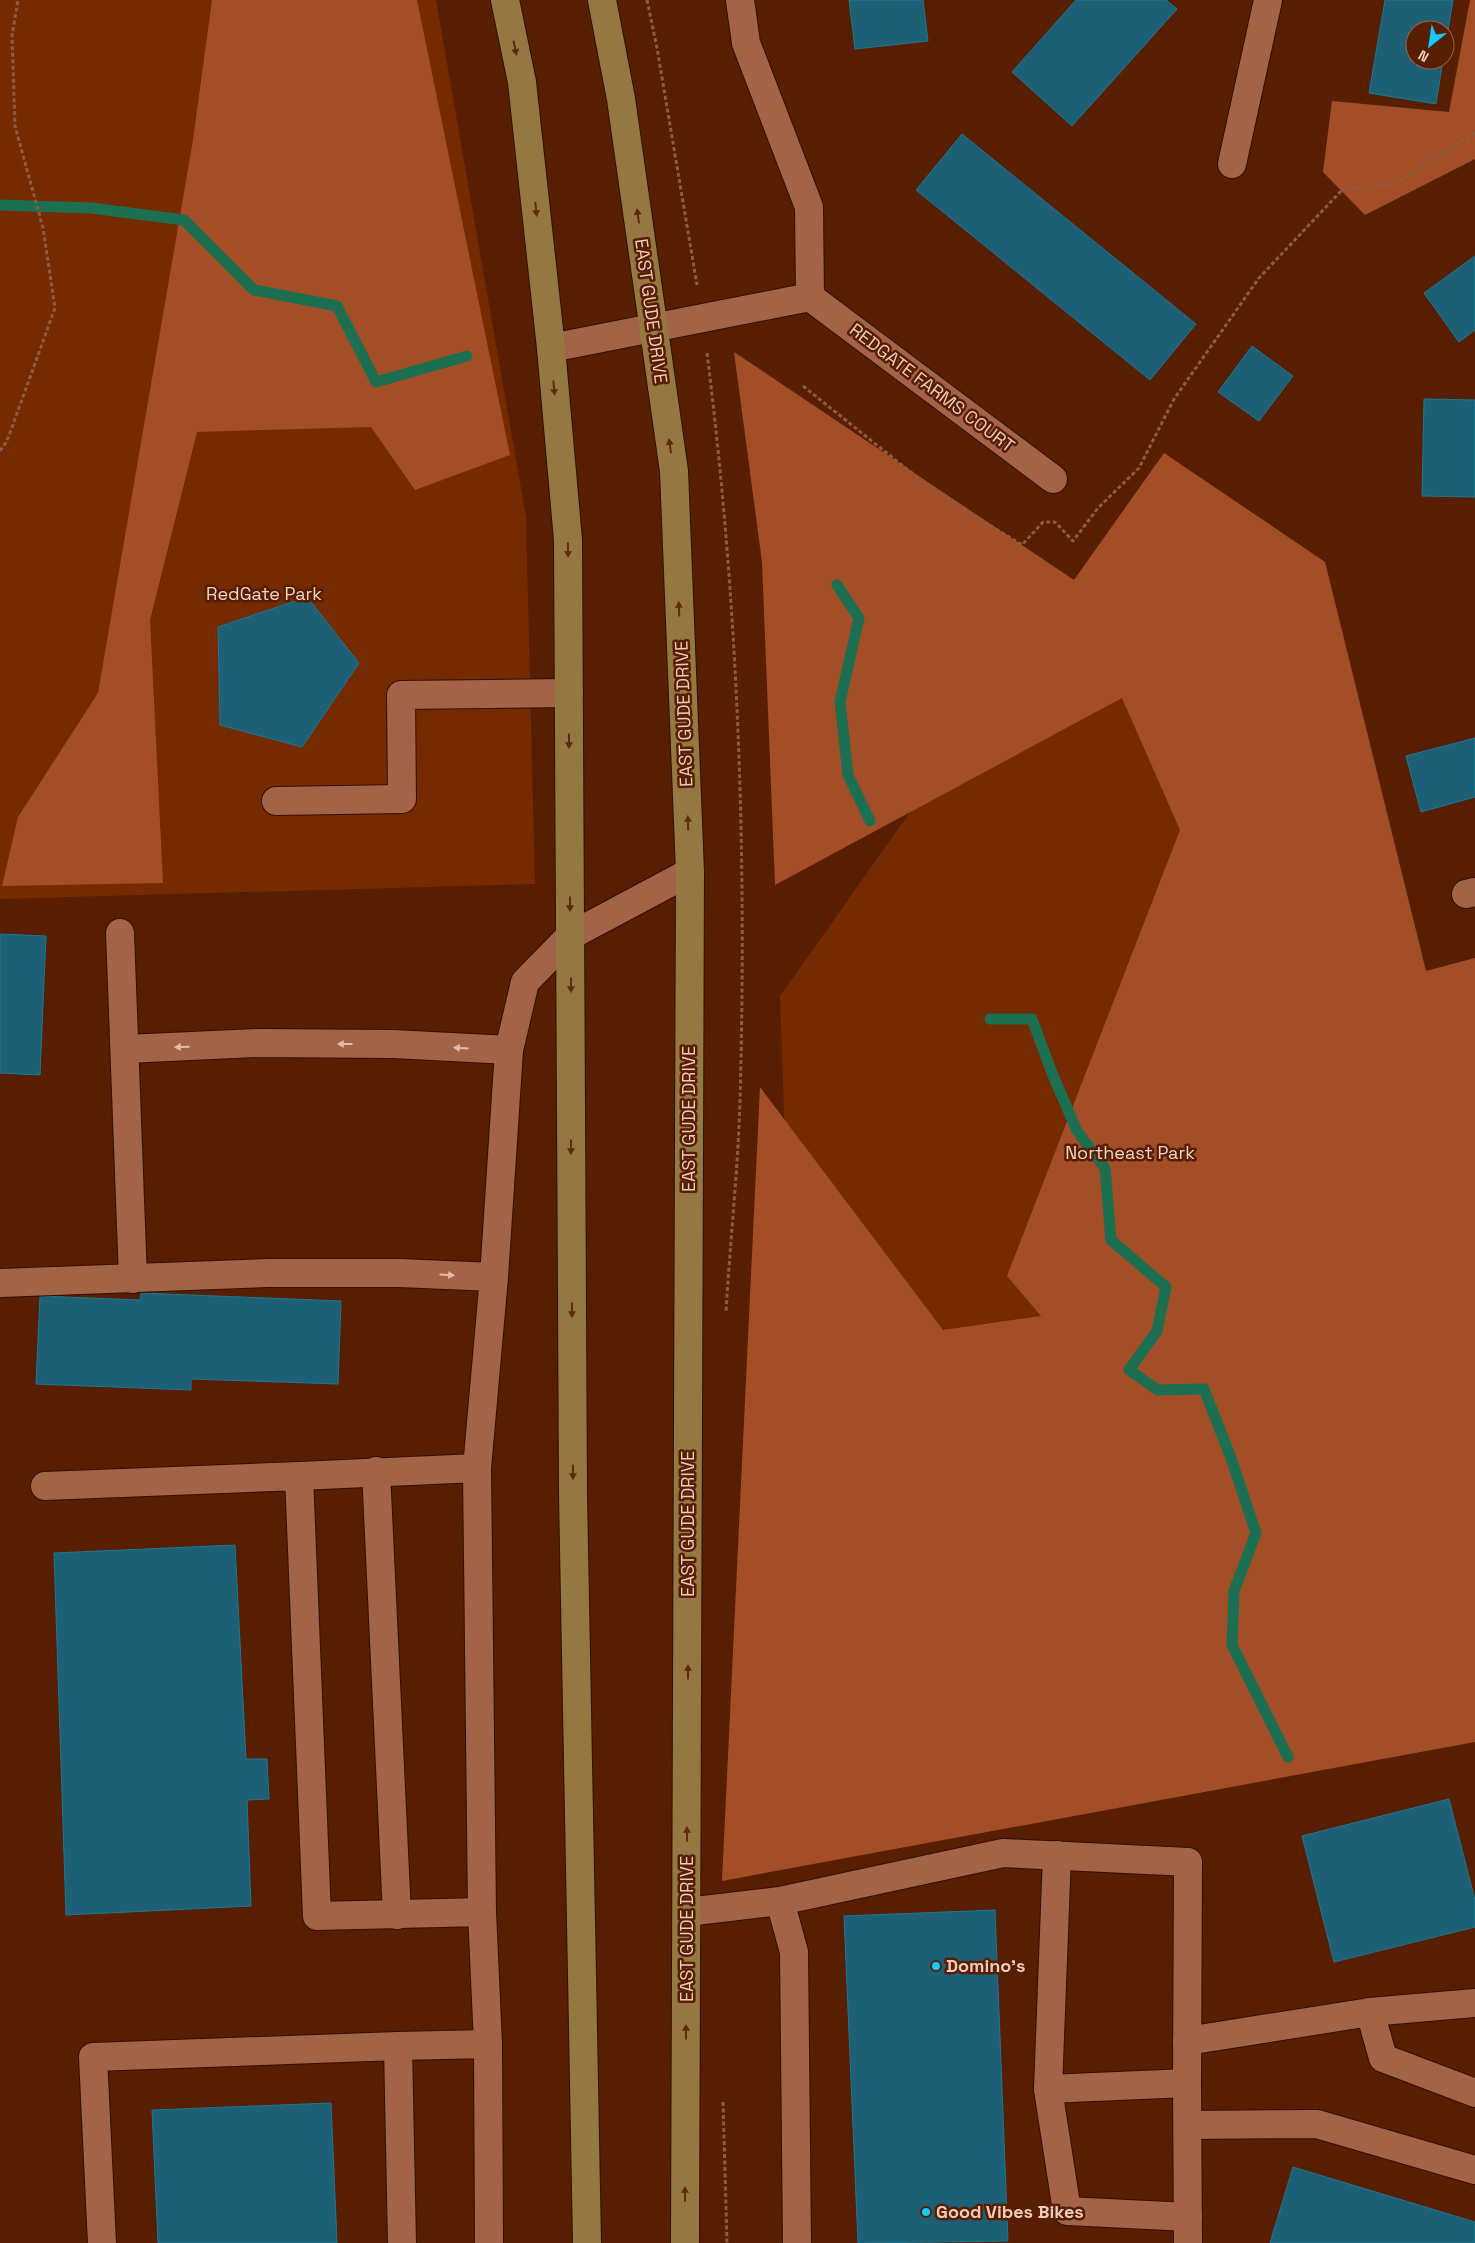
<svg xmlns="http://www.w3.org/2000/svg" width="1475" height="2243" font-family="'Space Grotesk',sans-serif">
<style>
.green{fill:#752a00}
.forest{fill:#a44e27}
.lines{fill:none;stroke-linecap:round;stroke-linejoin:round}
.stream{stroke:#1c7051;stroke-width:11}
.building{fill:#1d6076;stroke:#1b7894}
.minor-casing{stroke:#2f1003;stroke-width:30}
.major-casing{stroke:#2f1003;stroke-width:30}
.path{stroke:#8d5b43;stroke-width:3;stroke-dasharray:4 2.5;stroke-linecap:butt}
.minor{stroke:#a36347;stroke-width:28}
.major{stroke:#957742;stroke-width:28}
.oneway{fill:#602b0b}
.oneway2{fill:#e4bbaa}
.poi-dot{fill:#12cafb;stroke:#571e01;stroke-width:2}
.labels{text-anchor:middle;stroke-width:5;stroke-linejoin:round;paint-order:stroke}
.street-label{font-size:18px;fill:#efcbbc;stroke:#571e01}
.park-label{font-size:18px;fill:#f1d3c7;stroke:#571e01}
.poi-label{font-size:18px;font-weight:bold;fill:#efcbbc;stroke:#571e01;text-anchor:start}
</style>
<rect width="100%" height="100%" fill="#571e01"/>
<!-- green -->
<g class="green">
<path d="M0,0H436L526,517L535,884L0,899Z"/>
<path d="M1164,453L1325,562L1426,971L1475,958L810,1859L780,996Z"/>
</g>
<!-- forest -->
<g class="forest">
<path d="M212,0H417L510,455L415,490L371,427L197,432L150,620L163,883L2,886L18,817L98,693L193,140Z"/>
<path d="M1470,0H1475V159L1365,215L1323,172L1332,101L1449,112Z"/>
<path d="M734,352L1074,580L1164,453L1325,562L1426,971L1475,958V1742L722,1881L760,1087L943,1330L1041,1316L1007,1276L1180,830L1122,698L775,885L762,562Z"/>
</g>
<g class="lines">
<!-- stream -->
<g class="stream">
<path d="M0,205L91,208L184,220L254,290L337,306L376,382L467,356"/>
<path d="M837,585L859,618L840,702L848,775L870,821"/>
<path d="M990,1019H1032L1052,1073L1077,1131L1105,1168L1111,1240L1166,1287L1157,1331L1129,1370L1158,1390L1204,1389L1231,1458L1256,1533L1234,1591L1232,1645L1288,1757"/>
</g>
</g>
<!-- building -->
<g class="building">
<path d="M849,0H923L928,41L855,49Z"/>
<path d="M1076,0H1166L1177,9L1072,126L1012,72Z"/>
<path d="M1385,0H1453L1445,49V30H1415V60H1443L1436,104L1369,93Z"/>
<path d="M962,134L1196,324L1150,380L916,190Z"/>
<path d="M1475,256V330L1459,342L1424,293Z"/>
<path d="M1252,346L1293,376L1259,421L1218,392Z"/>
<path d="M1424,399L1475,400V497L1422,496Z"/>
<path d="M307,597L359,663L302,747L220,725L218,627Z"/>
<path d="M1475,738V797L1421,812L1406,756Z"/>
<path d="M0,934L46,936L40,1075L0,1073Z"/>
<path d="M141,1293L341,1301L338,1384L191,1379V1390L36,1384L40,1296L140,1300Z"/>
<path d="M235,1545L246,1759H267L269,1799L247,1800L251,1906L66,1915L54,1553Z"/>
<path d="M1449,1799L1475,1900V1927L1334,1962L1302,1836Z"/>
<path d="M995,1910L1008,2241L858,2243L844,1916Z"/>
<path d="M331,2103L337,2243H158L152,2110Z"/>
<path d="M1293,2167L1475,2222V2243H1270Z"/>
</g>
<g class="lines">
<!-- minor casing -->
<g class="minor-casing">
<g id="minor">
<path d="M740,0L746,43L809,207L810,297"/>
<path d="M1232,164L1268,0"/>
<path d="M551,348L810,297L1053,479"/>
<path d="M276,801L402,799L401,695L569,693"/>
<path d="M1466,894L1475,892"/>
<path d="M120,933L133,1279"/>
<path d="M126,1049L258,1043L393,1044L509,1050"/>
<path d="M0,1283L268,1273H399L494,1277"/>
<path d="M477,1468L494,1277L509,1050L525,982L570,936L690,872"/>
<path d="M376,1471L397,1915"/>
<path d="M299,1476L477,1468L482,1912"/>
<path d="M45,1486L299,1476L317,1916L482,1912L488,2044"/>
<path d="M1057,1855L1048,2089L1067,2211L1188,2217"/>
<path d="M780,1901L794,1952L797,2243"/>
<path d="M687,1912L780,1901L1003,1853L1188,1862L1187,2083L1188,2243"/>
<path d="M1370,2012L1383,2058L1475,2093"/>
<path d="M1187,2041L1370,2012L1475,2003"/>
<path d="M398,2046L488,2044L489,2243"/>
<path d="M1048,2089L1187,2083"/>
<path d="M1188,2125L1317,2124L1475,2170"/>
<path d="M102,2243L93,2057L398,2046L402,2243"/>
</g>
</g>
<!-- major casing -->
<g class="major-casing">
<g id="major">
<path d="M505,0L522,82L551,348L568,540L573,1494L587,2243"/>
<path d="M602,0L621,99L674,471L690,872L685,2243"/>
</g>
</g>
<!-- path -->
<g class="path">
<path d="M647,0L657,48L697,285"/>
<path d="M707,353C738,601 747,851 740,1100C738,1171 730,1242 726,1312"/>
<path d="M803,386L933,490L1022,545L1043,522H1055L1073,541L1098,508L1139,468L1174,399L1259,278L1342,190L1393,185L1475,133"/>
<path d="M0,451L7,441L55,308L43,228L15,126L12,36L18,0"/>
<path d="M723,2102L727,2243"/>
</g>
<!-- minor -->
<use href="#minor" class="minor"/>
<!-- major -->
<use href="#major" class="major"/>
</g>
<!-- one-way arrows -->
<defs><path id="oneway-solid" d="M-6-.8H1V-3.2L6.5 0L1 3.2V.8H-6Z" transform="scale(1.25)"/></defs>
<g class="oneway">
<use href="#oneway-solid" transform="translate(515 48) rotate(78)"/>
<use href="#oneway-solid" transform="translate(536 209) rotate(84)"/>
<use href="#oneway-solid" transform="translate(638 216) rotate(-98)"/>
<use href="#oneway-solid" transform="translate(554 388) rotate(85)"/>
<use href="#oneway-solid" transform="translate(670 446) rotate(-98)"/>
<use href="#oneway-solid" transform="translate(568 550) rotate(89)"/>
<use href="#oneway-solid" transform="translate(679 609) rotate(-92)"/>
<use href="#oneway-solid" transform="translate(569 741) rotate(90)"/>
<use href="#oneway-solid" transform="translate(688 823) rotate(-92)"/>
<use href="#oneway-solid" transform="translate(570 904) rotate(90)"/>
<use href="#oneway-solid" transform="translate(571 985) rotate(90)"/>
<use href="#oneway-solid" transform="translate(571 1147) rotate(90)"/>
<use href="#oneway-solid" transform="translate(572 1310) rotate(90)"/>
<use href="#oneway-solid" transform="translate(573 1472) rotate(90)"/>
<use href="#oneway-solid" transform="translate(688 1672) rotate(-90)"/>
<use href="#oneway-solid" transform="translate(687 1834) rotate(-90)"/>
<use href="#oneway-solid" transform="translate(686 2032) rotate(-90)"/>
<use href="#oneway-solid" transform="translate(685 2194) rotate(-90)"/>
</g>
<g class="oneway2">
<use href="#oneway-solid" transform="translate(345 1044) rotate(-180)"/>
<use href="#oneway-solid" transform="translate(182 1047) rotate(178)"/>
<use href="#oneway-solid" transform="translate(461 1048) rotate(-177)"/>
<use href="#oneway-solid" transform="translate(447 1275) rotate(3)"/>
</g>
<!-- markers -->
<g class="poi-dot">
<circle cx="936" cy="1966" r="5"/>
<circle cx="926" cy="2212" r="5"/>
</g>
<g class="labels">
<!-- street labels -->
<g class="street-label">
<text transform="translate(651 311) rotate(82)" y="6">EAST GUDE DRIVE</text>
<text transform="translate(932 388) rotate(37)" y="6">REDGATE FARMS COURT</text>
<text transform="translate(684 714) rotate(-92)" y="6">EAST GUDE DRIVE</text>
<text transform="translate(689 1119) rotate(-90)" y="6">EAST GUDE DRIVE</text>
<text transform="translate(688 1524) rotate(-90)" y="6">EAST GUDE DRIVE</text>
<text transform="translate(687 1929) rotate(-90)" y="6">EAST GUDE DRIVE</text>
</g>
<!-- park labels -->
<g class="park-label">
<text x="264" y="600">RedGate Park</text>
<text x="1130" y="1159">Northeast Park</text>
</g>
<!-- poi labels -->
<g class="poi-label">
<text x="946" y="1972">Domino's</text>
<text x="936" y="2218">Good Vibes Bikes</text>
</g>
</g>
<!-- north arrow -->
<g transform="translate(1430 45) rotate(210)"><circle r="24" fill="#571e01" stroke="#94634c"/>
<path d="M0-4L9 19L0 12L-9 19Z" fill="#12cafb"/>
<text y="-8" font-size="14" font-weight="bold" text-anchor="middle" fill="#efcbbc">N</text>
</g>
</svg>
